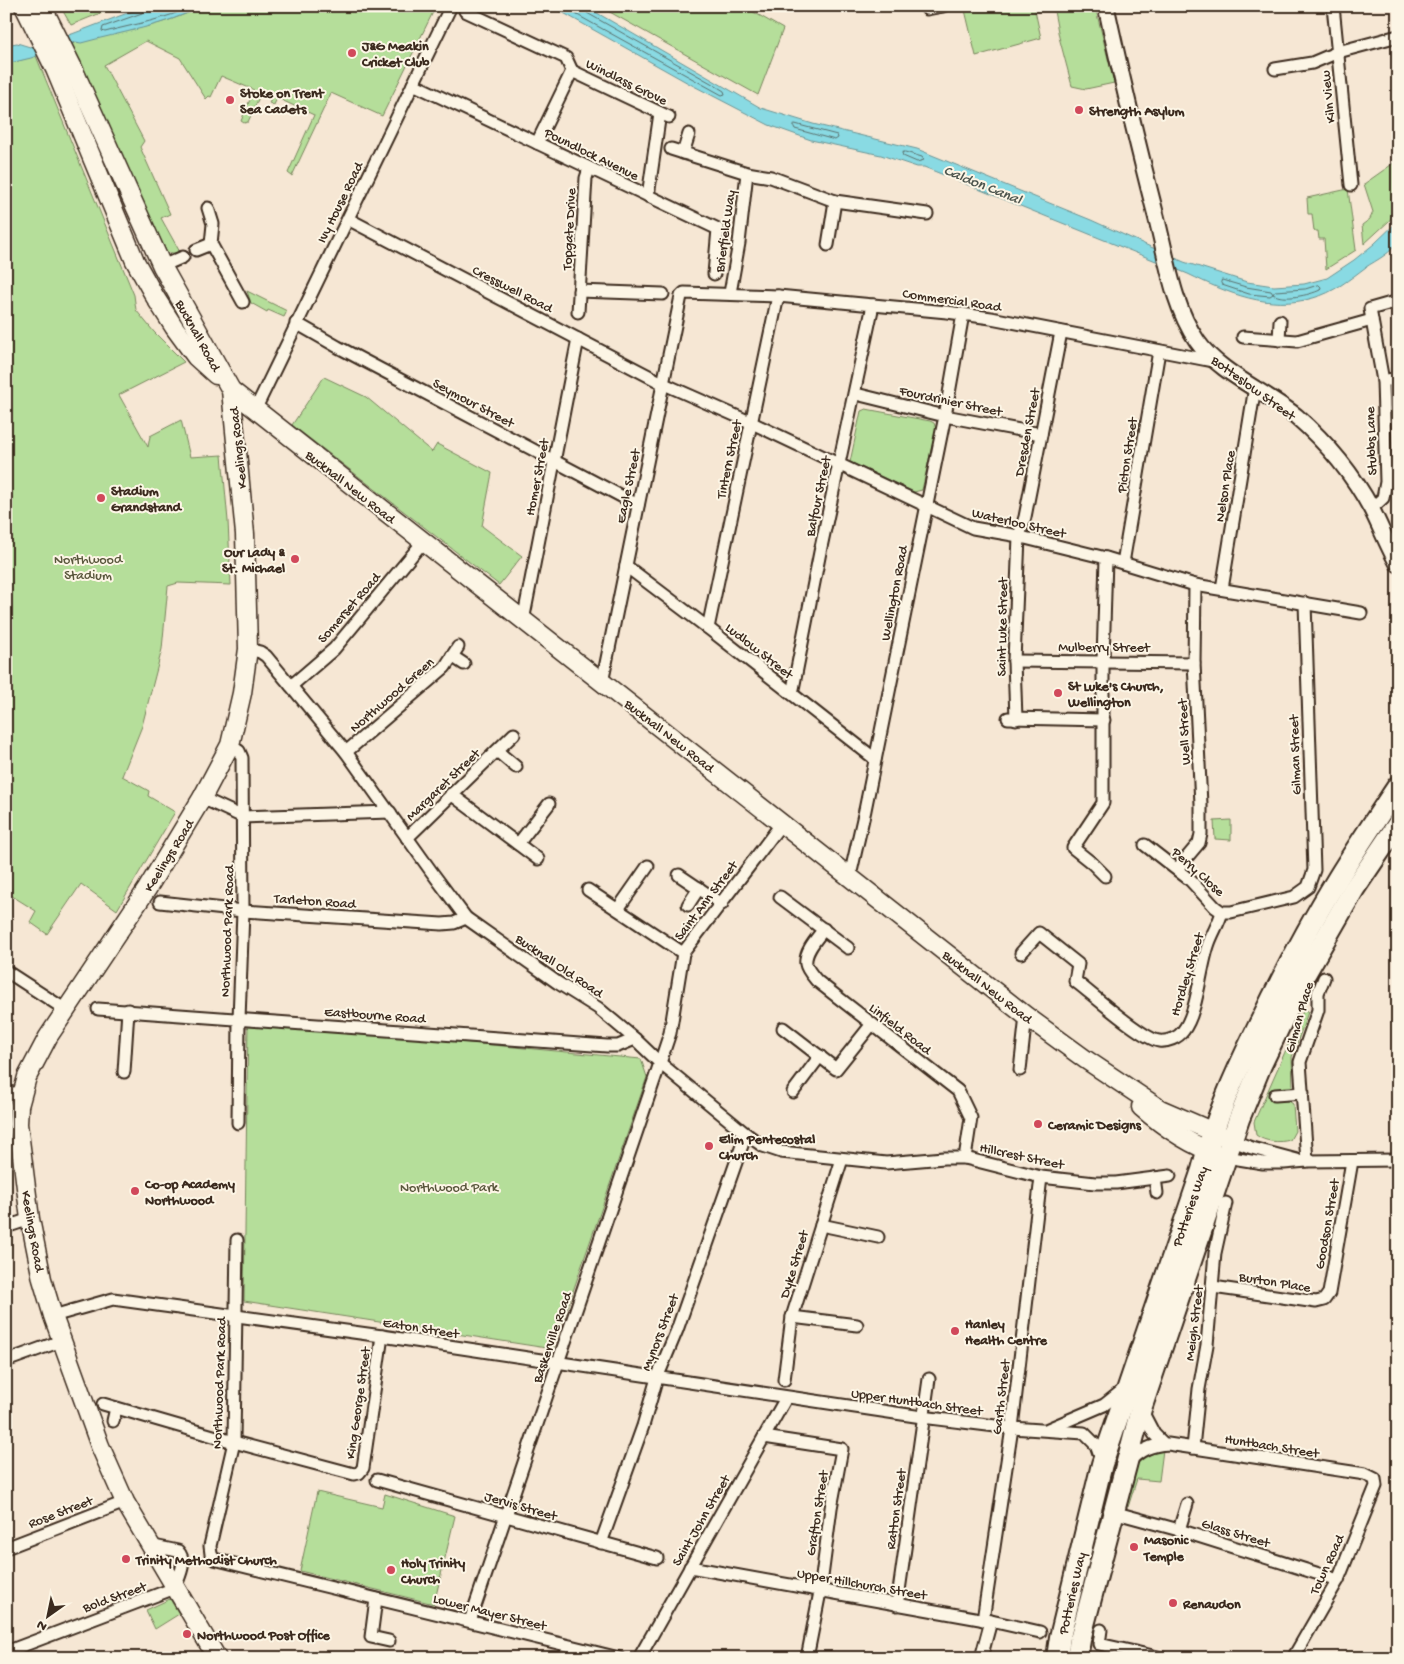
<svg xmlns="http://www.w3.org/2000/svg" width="1404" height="1664" font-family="'Gochi Hand',sans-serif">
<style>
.green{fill:#b5de9a;stroke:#78845c}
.water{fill:#89dae3;stroke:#6a9494}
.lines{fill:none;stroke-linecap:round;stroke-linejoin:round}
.shore{stroke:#5a706d;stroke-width:1}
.street-casing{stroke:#3b2a1e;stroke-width:15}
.secondary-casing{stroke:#3b2a1e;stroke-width:19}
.primary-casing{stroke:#3b2a1e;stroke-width:21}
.highway-casing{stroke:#3b2a1e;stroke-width:24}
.street{stroke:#fcf5e5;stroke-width:11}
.secondary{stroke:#fcf5e5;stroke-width:15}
.primary{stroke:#fcf5e5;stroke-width:18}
.highway{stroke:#fcf5e5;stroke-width:20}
.poi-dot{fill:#d1495b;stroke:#fcf5e5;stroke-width:2}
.labels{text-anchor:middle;stroke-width:4;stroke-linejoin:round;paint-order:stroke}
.poi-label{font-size:14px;font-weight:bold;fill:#3b2a1e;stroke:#fcf5e5;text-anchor:start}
.street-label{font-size:14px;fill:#3b2a1e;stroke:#fcf5e5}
.park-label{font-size:14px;fill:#5a573d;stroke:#fcf5e5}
.water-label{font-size:15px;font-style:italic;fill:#4e564f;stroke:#fcf5e5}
</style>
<rect width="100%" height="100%" fill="#f6e7d4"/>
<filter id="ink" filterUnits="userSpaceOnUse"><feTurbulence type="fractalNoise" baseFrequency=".02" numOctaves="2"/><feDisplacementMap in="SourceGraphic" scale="10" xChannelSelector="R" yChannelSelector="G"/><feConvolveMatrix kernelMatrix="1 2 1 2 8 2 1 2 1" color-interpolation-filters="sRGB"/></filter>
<g filter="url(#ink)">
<!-- green -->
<g class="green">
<path d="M60,6H118L71,25Z"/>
<path d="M202,6H436L382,116L331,93L292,176L288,173L314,115L277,98L274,105L269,103L271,100L260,95L248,122L244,123L241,121L254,90L221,76L211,97L209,96L206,99L180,58L146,41L104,65L144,141L140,147L170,214L161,218L181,254L164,252L68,45C113,31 160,29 202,6Z"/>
<path d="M599,6H743L783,29L758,95Z"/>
<path d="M986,6H1034L1041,38L976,56L965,10Z"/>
<path d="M1053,6H1095L1114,83L1086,89L1072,86L1059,37Z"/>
<path d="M36,56L134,295L136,310L154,332L184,362L119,395L148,447L150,436L181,420L190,457L222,455L228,521L231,585L178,583L168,586L162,649L142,726L122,776L149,791L148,796L175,812L117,910L81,884L47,934L30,922L36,911L9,894L11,888L6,885V64Z"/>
<path d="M1398,160V207L1389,221L1364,244L1362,225L1370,219L1373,212L1364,184Z"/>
<path d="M1348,189L1356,250L1326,269L1324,239H1319L1318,231H1314L1312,214H1308L1307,198Z"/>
<path d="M247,291L287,311L284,317L268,310L267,312L251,303Z"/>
<path d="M324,377L366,397L432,452L437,444L492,473L482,526L522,556L499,585L292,425Z"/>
<path d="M866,409L930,421L934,423L936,429L922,490L914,492L850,462L861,411Z"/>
<path d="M1231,820V840L1215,839L1214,821Z"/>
<path d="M1304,1009L1308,1012L1292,1057L1293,1089L1286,1099L1293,1104L1295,1131L1290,1140C1279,1143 1265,1142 1256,1135L1254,1122Z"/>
<path d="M248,1022L641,1059L647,1077L553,1349L244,1301Z"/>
<path d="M1163,1450L1159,1481L1137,1479L1128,1507L1120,1505L1132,1468L1140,1458Z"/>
<path d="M317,1492L382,1507L385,1494L455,1516L434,1604L300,1571Z"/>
<path d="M170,1599L179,1614L155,1629L146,1610Z"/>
</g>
<!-- water -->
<g class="water">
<path d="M146,6H202C165,26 121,32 81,43L76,42L31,58L6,64V45L17,43L30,47L72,34Z"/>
<path d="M551,6H585L761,108L813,124L917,149L1091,220L1184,262L1247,282L1274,286L1304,284L1327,278L1354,260L1374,244L1398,221C1398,227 1399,235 1398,240C1394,252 1375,261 1366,267C1350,279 1333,293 1313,298C1269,311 1227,293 1188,274L924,167H917L881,155L811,140L769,125L690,84Z"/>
</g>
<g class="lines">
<!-- shore -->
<g class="shore">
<path d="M145,6L142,13L103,27L102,31L105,32C134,24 165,20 192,6"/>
<path d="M561,6L722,95L725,94L724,91L711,83L587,13L584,6"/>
<path d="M795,124L837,135L838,138L835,140L795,129L794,127Z"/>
<path d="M905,152L922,157L924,160L917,162L903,156L902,153Z"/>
<path d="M1222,280L1246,287L1271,291L1273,294L1270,296L1249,294L1222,285L1221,283Z"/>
<path d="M1319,285L1321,287L1320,290C1310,295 1283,301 1273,294L1275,291L1305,289Z"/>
</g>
<!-- street casing -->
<g class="street-casing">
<g id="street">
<path d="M1333,6L1351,185"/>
<path d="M927,9L943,6"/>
<path d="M465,11L566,58L572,71"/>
<path d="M1275,69L1312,63L1338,52L1398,36"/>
<path d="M572,71L669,117"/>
<path d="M413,84L718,229L714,274"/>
<path d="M537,143L572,71"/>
<path d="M671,149L747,173L771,177L835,201L927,214"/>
<path d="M683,153L689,134"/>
<path d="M648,196L660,113"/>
<path d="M208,208L213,224L211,244L243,302"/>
<path d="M348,219L664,384L750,422L973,528L1013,535L1106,558L1195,585L1361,613"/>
<path d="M828,245L835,201"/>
<path d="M196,250L211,244"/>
<path d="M162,266L183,257"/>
<path d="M579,291L663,294"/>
<path d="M730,293L739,243L747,173"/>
<path d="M578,312L586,178L589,169"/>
<path d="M296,323L338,347L638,505"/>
<path d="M1243,337L1297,341L1372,320"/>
<path d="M1279,340L1280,321"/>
<path d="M1383,381L1370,309L1398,301"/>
<path d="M856,394L945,416L1041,434"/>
<path d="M255,410L451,6"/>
<path d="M1371,509L1383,498L1386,482L1383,381L1398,378"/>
<path d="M1123,563L1159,351"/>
<path d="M626,566L708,628L875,759"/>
<path d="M1222,589L1255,387"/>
<path d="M523,621L578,339"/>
<path d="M708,628L778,296"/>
<path d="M248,649L260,652L266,656L346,752L431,871L466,918L558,983L598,1008L635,1039L660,1063L746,1134L763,1146L781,1152L886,1163L944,1158H965L1041,1177L1095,1183H1116L1170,1176"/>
<path d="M452,656L464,664"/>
<path d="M1014,661L1194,663"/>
<path d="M602,683L681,296L684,293L778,296L947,312L991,318L1218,362"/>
<path d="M291,686L334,649L423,542"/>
<path d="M792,694L820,552L873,305"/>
<path d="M1008,718L1104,720"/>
<path d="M1016,719L1014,661L1019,536L1025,517L1061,332"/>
<path d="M230,745L239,751L242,758L243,911L239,1019L238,1123"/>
<path d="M497,751L516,767"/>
<path d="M346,752L445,667L458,647"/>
<path d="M451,794L538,859"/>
<path d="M202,798L243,817L390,812"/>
<path d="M407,838L514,734"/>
<path d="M518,844L549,804"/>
<path d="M1145,845L1190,880L1215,907L1222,912H1231L1294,897L1308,887L1314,870L1305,603"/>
<path d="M1177,869L1199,843L1201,834V804L1194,663L1195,585"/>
<path d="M679,875L722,904"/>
<path d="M850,876L865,810L945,416L963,314"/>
<path d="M1105,876L1093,864L1073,848L1103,803V661L1106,558"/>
<path d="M588,890L683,953"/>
<path d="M780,897L848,948"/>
<path d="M160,902L243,911L442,924L454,923L466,918"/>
<path d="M688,905L699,888"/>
<path d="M618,909L648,866"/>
<path d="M824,929C817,938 804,952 806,964C807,970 813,976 817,981L958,1091L971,1118L965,1158"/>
<path d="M1021,953L1039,933L1078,964L1075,981C1091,993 1142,1039 1159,1041C1167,1042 1178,1038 1183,1031C1198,1012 1200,967 1209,943C1213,932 1219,923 1222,912"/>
<path d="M6,971L66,1010"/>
<path d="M98,1009L607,1046H618L635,1039"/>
<path d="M783,1028L836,1069L872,1024"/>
<path d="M1020,1070L1026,1016"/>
<path d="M124,1072L128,1010"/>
<path d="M793,1092L820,1056"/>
<path d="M6,1095L22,1091"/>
<path d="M1275,1095L1303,1093"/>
<path d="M1233,1141L1252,1148L1297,1160"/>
<path d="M1226,1157L1263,1163H1284L1307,1161L1398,1160"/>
<path d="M1307,1161L1300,1062L1318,1010V993L1324,978"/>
<path d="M1155,1178L1157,1193"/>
<path d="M821,1225L878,1237"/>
<path d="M6,1227L30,1219"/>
<path d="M237,1240L234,1442L210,1546L211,1554L214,1559L619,1658"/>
<path d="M1213,1287L1316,1302L1324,1300L1329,1293L1352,1161"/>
<path d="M53,1316L113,1299L382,1336L922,1417L1012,1428L1084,1433L1096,1445L1102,1462"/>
<path d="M792,1317L857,1325"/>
<path d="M6,1361L61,1341"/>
<path d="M784,1380L792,1317L842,1159"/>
<path d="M103,1404L234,1442L354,1474L359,1473L363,1468L382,1336"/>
<path d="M1142,1411L1154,1434L1164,1444"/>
<path d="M113,1421L116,1408"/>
<path d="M1048,1429L1104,1405L1124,1389"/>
<path d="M764,1437L842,1449L831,1508L820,1592L807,1658"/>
<path d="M1193,1448L1199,1389L1207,1345L1215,1253L1226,1203"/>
<path d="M1129,1462C1140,1450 1151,1445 1168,1444L1365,1474L1375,1479L1376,1486L1338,1580L1293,1658"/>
<path d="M377,1480L657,1558"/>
<path d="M1124,1515L1179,1530L1338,1580"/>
<path d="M1179,1530L1187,1504"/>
<path d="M601,1543L643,1426L657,1378L677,1330L746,1134"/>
<path d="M6,1548L125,1502"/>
<path d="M690,1567L991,1621L1040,1632"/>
<path d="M376,1599L371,1637L389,1641"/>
<path d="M897,1605L929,1379"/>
<path d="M983,1620L1012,1428L1041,1177"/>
<path d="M470,1621L660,1063L670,1033L683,953L782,823"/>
<path d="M1101,1630L1099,1644L1162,1658"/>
<path d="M6,1652L175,1588C179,1576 188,1562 178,1551L149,1545"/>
<path d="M639,1658L786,1398"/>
<path d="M981,1658L991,1621"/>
</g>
</g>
<!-- secondary casing -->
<g class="secondary-casing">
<path id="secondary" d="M1106,6C1121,76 1138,146 1156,216C1167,258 1172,304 1197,341C1218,372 1266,392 1296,416C1326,442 1353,474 1372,510C1381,528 1388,546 1398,564"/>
</g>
<!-- primary casing -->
<g class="primary-casing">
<g id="primary">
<path d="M24,6L55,69L135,261L155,297L174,327L196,357L216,375"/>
<path d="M42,6L72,66L162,266L231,390L1026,1016L1085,1059L1160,1109L1225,1137"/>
<path d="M1141,1107C1165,1128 1190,1145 1220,1155"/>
<path d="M217,1658L125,1502L100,1446L53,1316L42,1279L30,1219L18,1124L19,1106L27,1077L48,1037L147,889L202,798L230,745L242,693L248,649L245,534L231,390"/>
</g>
</g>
<!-- highway casing -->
<g class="highway-casing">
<g id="highway">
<path d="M1057,1658L1060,1637L1102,1464L1202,1170C1214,1121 1235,1074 1257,1029C1282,977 1308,927 1338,878C1357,847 1378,816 1398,786"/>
<path d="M1077,1658L1080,1640L1141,1409L1239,1119L1261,1065L1301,981L1354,889L1398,824"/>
</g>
</g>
<!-- street -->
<use href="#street" class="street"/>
<!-- secondary -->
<use href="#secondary" class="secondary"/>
<!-- primary -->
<use href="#primary" class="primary"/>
<!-- highway -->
<use href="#highway" class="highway"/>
</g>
</g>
<!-- markers -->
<g class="poi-dot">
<circle cx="352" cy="53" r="5"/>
<circle cx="230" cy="100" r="5"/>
<circle cx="1079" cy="110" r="5"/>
<circle cx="101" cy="498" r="5"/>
<circle cx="295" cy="559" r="5"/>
<circle cx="1058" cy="693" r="5"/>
<circle cx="1038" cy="1124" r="5"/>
<circle cx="709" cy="1146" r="5"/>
<circle cx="135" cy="1191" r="5"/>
<circle cx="955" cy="1331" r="5"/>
<circle cx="1134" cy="1547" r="5"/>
<circle cx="126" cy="1559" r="5"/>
<circle cx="391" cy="1570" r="5"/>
<circle cx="1173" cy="1603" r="5"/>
<circle cx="187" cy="1634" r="5"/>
</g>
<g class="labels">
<!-- poi labels -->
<g class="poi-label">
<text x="362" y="50">J&amp;G Meakin<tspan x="362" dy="16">Cricket Club</tspan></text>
<text x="240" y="97">Stoke on Trent<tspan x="240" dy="16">Sea Cadets</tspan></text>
<text x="1089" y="115">Strength Asylum</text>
<text x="111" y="495">Stadium<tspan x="111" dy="16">Grandstand</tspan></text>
<text x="285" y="556" text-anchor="end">Our Lady &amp;<tspan x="285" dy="16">St. Michael</tspan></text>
<text x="1068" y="690">St Luke's Church,<tspan x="1068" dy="16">Wellington</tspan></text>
<text x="1048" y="1129">Ceramic Designs</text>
<text x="719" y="1143">Elim Pentecostal<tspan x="719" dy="16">Church</tspan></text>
<text x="145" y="1188">Co-op Academy<tspan x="145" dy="16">Northwood</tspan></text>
<text x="965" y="1328">Hanley<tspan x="965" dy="16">Health Centre</tspan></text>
<text x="1144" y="1544">Masonic<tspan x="1144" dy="16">Temple</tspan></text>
<text x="136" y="1564">Trinity Methodist Church</text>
<text x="401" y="1567">Holy Trinity<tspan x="401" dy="16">Church</tspan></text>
<text x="1183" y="1608">Renaudon</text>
<text x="197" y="1639">Northwood Post Office</text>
</g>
<!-- street labels -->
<g class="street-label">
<text transform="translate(627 81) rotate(26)" y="5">Windlass Grove</text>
<text transform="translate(1327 97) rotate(-96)" y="5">Kiln View</text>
<text transform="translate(592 153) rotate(26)" y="5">Poundlock Avenue</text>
<text transform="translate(339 202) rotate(-64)" y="5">Ivy House Road</text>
<text transform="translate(568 229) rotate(-87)" y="5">Topgate Drive</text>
<text transform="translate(724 231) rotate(-82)" y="5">Brierfield Way</text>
<text transform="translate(513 288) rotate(27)" y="5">Cresswell Road</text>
<text transform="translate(952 299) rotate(8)" y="5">Commercial Road</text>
<text transform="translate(199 335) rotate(61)" y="5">Bucknall Road</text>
<text transform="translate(1254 387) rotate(36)" y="5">Botteslow Street</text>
<text transform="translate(951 400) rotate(12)" y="5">Fourdrinier Street</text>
<text transform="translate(474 402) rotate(28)" y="5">Seymour Street</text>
<text transform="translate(1026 432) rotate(-79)" y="5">Dresden Street</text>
<text transform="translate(1370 441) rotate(-92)" y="5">Stubbs Lane</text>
<text transform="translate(237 448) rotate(-96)" y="5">Keelings Road</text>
<text transform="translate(1126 455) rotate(-81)" y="5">Picton Street</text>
<text transform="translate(728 459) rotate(-78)" y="5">Tintern Street</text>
<text transform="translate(536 477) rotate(-79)" y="5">Homer Street</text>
<text transform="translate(351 486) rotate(38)" y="5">Bucknall New Road</text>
<text transform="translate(627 486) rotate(-78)" y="5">Eagle Street</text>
<text transform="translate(1224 486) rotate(-81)" y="5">Nelson Place</text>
<text transform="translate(817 496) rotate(-78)" y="5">Balfour Street</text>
<text transform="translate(1019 522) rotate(13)" y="5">Waterloo Street</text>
<text transform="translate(893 593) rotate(-79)" y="5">Wellington Road</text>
<text transform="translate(348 607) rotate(-49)" y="5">Somerset Road</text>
<text transform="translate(1001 627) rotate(-89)" y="5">Saint Luke Street</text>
<text x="1104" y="651">Mulberry Street</text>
<text transform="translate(760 650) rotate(38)" y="5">Ludlow Street</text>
<text transform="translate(391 694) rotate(-41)" y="5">Northwood Green</text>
<text transform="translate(1183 732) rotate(-93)" y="5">Well Street</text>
<text transform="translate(670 735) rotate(38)" y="5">Bucknall New Road</text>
<text transform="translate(1294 755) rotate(-92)" y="5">Gilman Street</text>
<text transform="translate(442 784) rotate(-44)" y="5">Margaret Street</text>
<text transform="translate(168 855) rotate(-58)" y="5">Keelings Road</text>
<text transform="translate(1199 871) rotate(42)" y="5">Perry Close</text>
<text transform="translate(315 900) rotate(4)" y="5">Tarleton Road</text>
<text transform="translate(705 900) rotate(-53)" y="5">Saint Ann Street</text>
<text transform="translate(226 931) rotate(-88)" y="5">Northwood Park Road</text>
<text transform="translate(560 965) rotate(34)" y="5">Bucknall Old Road</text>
<text transform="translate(1186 974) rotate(-73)" y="5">Hordley Street</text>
<text transform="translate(988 986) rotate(38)" y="5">Bucknall New Road</text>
<text transform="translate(375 1014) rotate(4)" y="5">Eastbourne Road</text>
<text transform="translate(1298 1017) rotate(-74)" y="5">Gilman Place</text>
<text transform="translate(901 1028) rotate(38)" y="5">Linfield Road</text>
<text transform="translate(1022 1155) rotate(12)" y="5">Hillcrest Street</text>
<text transform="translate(1189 1206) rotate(-71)" y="5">Potteries Way</text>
<text transform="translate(1326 1224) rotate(-80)" y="5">Goodson Street</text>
<text transform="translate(34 1231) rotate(80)" y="5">Keelings Road</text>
<text transform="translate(793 1264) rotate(-73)" y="5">Dyke Street</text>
<text transform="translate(1275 1281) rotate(9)" y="5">Burton Place</text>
<text transform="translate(1193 1323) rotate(-83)" y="5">Meigh Street</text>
<text transform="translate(421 1327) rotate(9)" y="5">Eaton Street</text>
<text transform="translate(659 1332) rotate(-69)" y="5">Mynors Street</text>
<text transform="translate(551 1337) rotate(-71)" y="5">Baskerville Road</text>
<text transform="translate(218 1383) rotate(-88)" y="5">Northwood Park Road</text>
<text transform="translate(1000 1397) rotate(-83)" y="5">Garth Street</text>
<text transform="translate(917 1401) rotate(8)" y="5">Upper Huntbach Street</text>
<text transform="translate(357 1403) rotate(-82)" y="5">King George Street</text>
<text transform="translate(1272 1445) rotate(9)" y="5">Huntbach Street</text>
<text transform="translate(521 1505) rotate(16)" y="5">Jervis Street</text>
<text transform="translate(895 1509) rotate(-82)" y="5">Ratton Street</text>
<text transform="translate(60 1511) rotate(-21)" y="5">Rose Street</text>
<text transform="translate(816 1513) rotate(-81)" y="5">Grafton Street</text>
<text transform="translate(700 1520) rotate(-60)" y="5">Saint John Street</text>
<text transform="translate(1236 1532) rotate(17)" y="5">Glass Street</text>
<text transform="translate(1326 1564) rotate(-65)" y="5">Town Road</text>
<text transform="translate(862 1583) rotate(10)" y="5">Upper Hillchurch Street</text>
<text transform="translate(1071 1593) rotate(-77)" y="5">Potteries Way</text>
<text transform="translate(114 1596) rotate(-20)" y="5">Bold Street</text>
<text transform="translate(490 1611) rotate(14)" y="5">Lower Mayer Street</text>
</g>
<!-- park labels -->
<g class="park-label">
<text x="88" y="563">Northwood<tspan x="88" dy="16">Stadium</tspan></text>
<text x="449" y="1191">Northwood Park</text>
</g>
<!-- water labels -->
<g class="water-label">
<text transform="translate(983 184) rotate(22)" y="5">Caldon Canal</text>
</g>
</g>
<!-- margin -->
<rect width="1404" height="1664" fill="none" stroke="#fcf5e5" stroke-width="25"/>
<rect x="12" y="12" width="1379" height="1639" fill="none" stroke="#3b2a1e" stroke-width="2" filter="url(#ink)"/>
<!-- north arrow -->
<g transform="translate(48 1616) rotate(213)" stroke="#fcf5e5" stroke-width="4" paint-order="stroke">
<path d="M0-4L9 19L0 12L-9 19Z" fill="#3b2a1e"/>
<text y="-8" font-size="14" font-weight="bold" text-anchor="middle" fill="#3b2a1e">N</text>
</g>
</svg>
